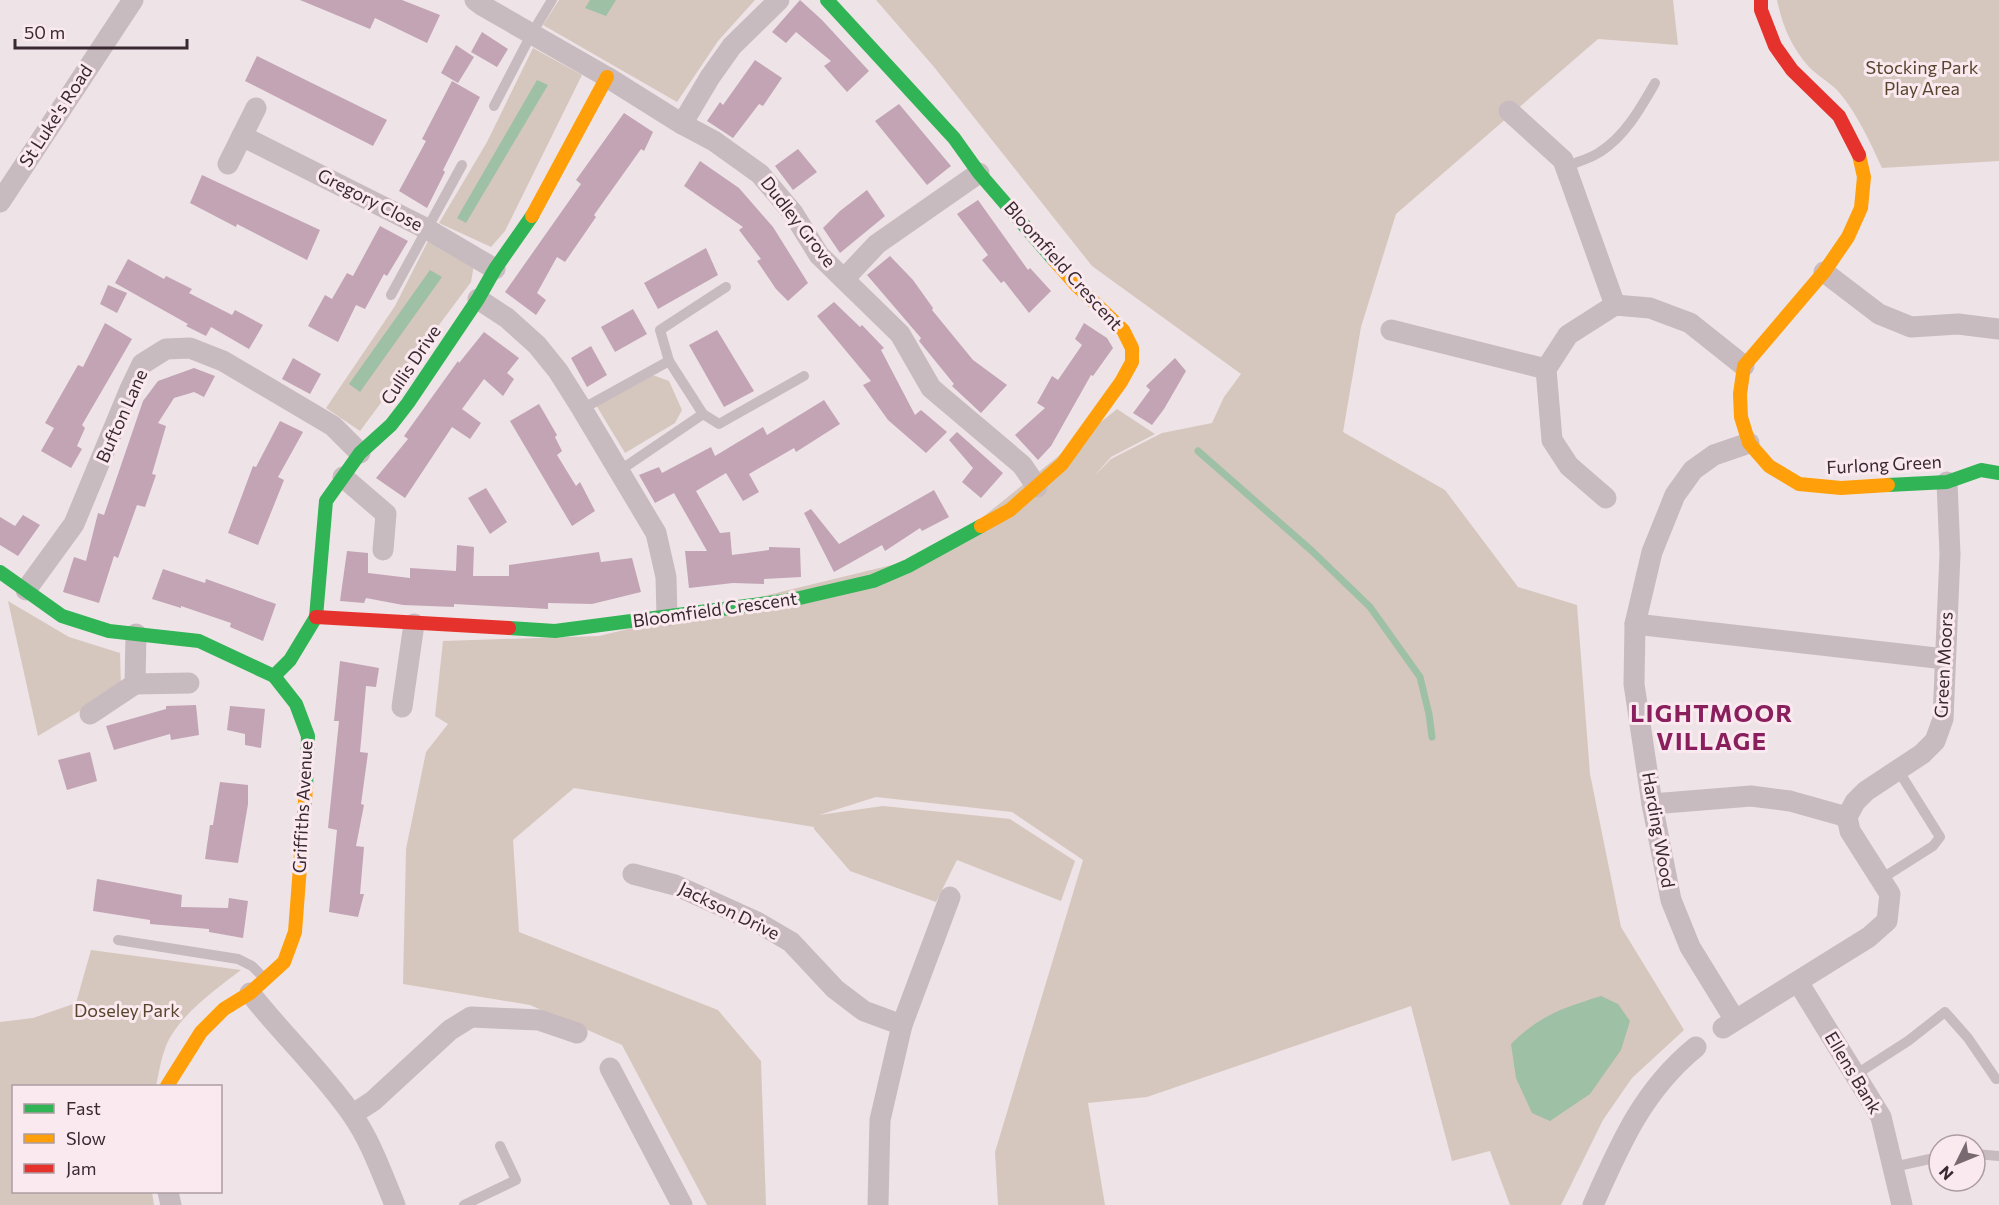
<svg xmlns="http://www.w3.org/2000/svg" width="1999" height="1205" font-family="Commissioner,sans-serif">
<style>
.green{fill:#d6c7be}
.water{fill:#9ec0a4}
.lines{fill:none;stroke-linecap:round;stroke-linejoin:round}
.stream{stroke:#9ec0a4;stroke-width:7}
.building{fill:#c2a4b4}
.lane{stroke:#c8bbc0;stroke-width:10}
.street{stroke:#c8bbc0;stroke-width:21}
.fast{stroke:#30b455;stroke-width:14}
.slow{stroke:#ff9f0a;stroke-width:14}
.jam{stroke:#e5322d;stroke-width:14}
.labels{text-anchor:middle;stroke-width:6;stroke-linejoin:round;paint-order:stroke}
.park-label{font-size:18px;fill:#58442c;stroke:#faeaef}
.street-label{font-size:18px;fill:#392931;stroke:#faeaef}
.district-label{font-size:24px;font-weight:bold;letter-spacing:1.5px;fill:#8a1f5e;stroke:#faeaef}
</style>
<rect width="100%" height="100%" fill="#eee3e6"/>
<!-- green -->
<g class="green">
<path d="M559,0H755L718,41L677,102L543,25Z"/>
<path d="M876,0H1673L1678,45L1598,39L1396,214L1361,327L1343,432L1445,490L1518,587L1577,605L1590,774L1621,927L1684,1030L1632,1078L1603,1120L1561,1205H1510L1490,1151L1452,1161L1411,1006L1147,1097L1088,1103L1105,1205H998L995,1152L1083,860L1012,812L876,797L819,815L883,806L1010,819L1075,861L1061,901L957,860L936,902L850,871L814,829V827L574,788L513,840L519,932L718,1010L761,1061L766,1205H707L622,1045L530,1005L403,984L406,849L426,752L448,724L435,716L443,641L599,636L937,554L1117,409L1155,434L1111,457L1094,476L1111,459L1162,433L1212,423L1224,397L1241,374L1092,266L934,67Z"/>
<path d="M1777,0H1999V161L1882,168C1870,142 1857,113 1838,91C1829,82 1818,76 1809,67C1792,48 1782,25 1777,0Z"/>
<path d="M533,48L582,75L505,231L491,247L439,223L487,142Z"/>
<path d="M428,241L474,265L471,282L360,431L326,408L395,306Z"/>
<path d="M653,375L669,381L682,410L675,423L625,453L596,405Z"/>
<path d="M8,601L69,637L120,653L121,686L38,736Z"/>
<path d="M91,950L241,970C216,989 178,1016 166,1046C161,1058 159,1073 156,1086H14V1192H152L154,1205H0V1022L33,1018L76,1003Z"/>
</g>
<!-- water -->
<g class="water">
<path d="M590,0H616L606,16L585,8Z"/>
<path d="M537,80L548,85L466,223L457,218Z"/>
<path d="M430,270L442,277L360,392L349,384Z"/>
<path d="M1601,996L1618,1004L1630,1021L1621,1050L1590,1094L1550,1121L1532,1113L1516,1078L1511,1044C1540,1015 1563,1008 1601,996Z"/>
</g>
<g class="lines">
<!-- stream -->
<path class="stream" d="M1198,451L1312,551L1370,607L1420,677L1429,714L1432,737"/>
</g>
<!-- building -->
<g class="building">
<path d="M300,0H402L440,15L427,43L375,18L370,29Z"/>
<path d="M800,0L822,20L869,71L847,92L824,66L831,61L796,32L786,43L772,32Z"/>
<path d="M482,32L508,49L497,67L471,52Z"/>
<path d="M456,45L474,57L458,83L441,73Z"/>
<path d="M257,56L387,120L373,146L245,81Z"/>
<path d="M755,60L782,78L763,106L759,104L733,138L707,121L720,102L723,105Z"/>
<path d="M452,81L480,97L443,170L445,172L427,208L399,191L426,141L422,139Z"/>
<path d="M899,104L951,166L927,185L875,121Z"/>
<path d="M624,113L653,132L644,151L641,149L594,215L596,217L565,262L557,257L537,293L546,300L536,315L505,292L581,184L576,180Z"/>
<path d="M798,149L817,172L793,190L775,166Z"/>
<path d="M700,161L739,188L773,227L808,283L788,301L776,289L757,261L761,259L739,230L743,227L684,186Z"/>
<path d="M202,175L320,230L307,260L237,224L236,227L190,203Z"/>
<path d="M867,190L885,216L840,253L823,228L840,211Z"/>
<path d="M978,200L1028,270L1030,268L1051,291L1029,313L1004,281L1001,283L982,260L988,255L957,214Z"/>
<path d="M380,226L408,241L387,276L384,274L365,309L356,305L338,342L308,326L325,295L332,299L347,273L353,276Z"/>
<path d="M706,248L718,275L658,309L644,283Z"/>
<path d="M890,256L913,280L933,308L932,310L973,360L1007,385L981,413L952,386L954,384L919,341L921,338L867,275Z"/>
<path d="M128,259L164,279L166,276L192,289L189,293L232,315L235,310L263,325L249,349L211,327L206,336L186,326L188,324L115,283Z"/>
<path d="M108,285L127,293L117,313L100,304Z"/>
<path d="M834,302L860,327L862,325L884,348L881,350L915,415L921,410L947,432L926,453L888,420L863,385L871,381L817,316Z"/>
<path d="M633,309L647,334L615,352L601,327Z"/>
<path d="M105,323L132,339L82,425L85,428L77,446L82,449L71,468L41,451L54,428L45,423L78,365L83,367Z"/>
<path d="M1084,323L1107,338L1113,348L1093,376L1091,375L1051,446L1038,460L1015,435L1045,408L1037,403L1052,376L1058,380L1082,345L1075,339Z"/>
<path d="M717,330L754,391L724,407L689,345Z"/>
<path d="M484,332L519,358L507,373L514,379L503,396L484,379L462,409L481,423L470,439L452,427L405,498L376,478L408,439L404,436L458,361L459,363Z"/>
<path d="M591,346L607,375L587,387L571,358Z"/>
<path d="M293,358L321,374L310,394L282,379Z"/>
<path d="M1175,358L1186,371L1164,409L1152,425L1133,413L1150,390L1146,386Z"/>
<path d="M194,368L215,376L204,397L194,392L174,398L158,423L166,426L152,474L156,475L145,507L137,505L118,558L114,556L99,603L63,592L74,557L86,561L98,513L104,515L143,401L158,381Z"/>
<path d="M824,400L840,424L796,452L794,448L749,474L759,492L743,501L726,473L696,491L720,533L730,532L732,555L769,550V547L800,548L801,577L764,579V584L733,583L689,588L685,551H707L674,493L655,503L639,475L659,467L662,473L711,447L715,456L763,427L767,435Z"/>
<path d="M539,404L557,435L555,437L562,451L557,455L576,486L580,482L595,511L572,526L510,421Z"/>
<path d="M280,421L303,432L278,477L284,480L258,545L228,533L253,466L256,467Z"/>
<path d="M957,432L1003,473L981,498L962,482L973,468L949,440Z"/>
<path d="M486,488L507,522L490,534L468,498Z"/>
<path d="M934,490L949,517L922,531L920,528L885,551L882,545L834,572L804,513L811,509L839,544Z"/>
<path d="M23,515L40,525L18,556L0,545V517L15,526Z"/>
<path d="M457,545L474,547L473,576H509V565L599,552L601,562L632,558L641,592L592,604L548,603V609L454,604V607L403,605L366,598L364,603L340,601L347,551L368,553V573L410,578V568L456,571Z"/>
<path d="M163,569L205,583L206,579L276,604L263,641L230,627L231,623L181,606V608L152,599Z"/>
<path d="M340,661L379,668L376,687L366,686L360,752L368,753L361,804L364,805L356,846L364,847L360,894H364L358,917L329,912L337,830L328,828L339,721H334Z"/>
<path d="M196,705L199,735L171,740L170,734L114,750L106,726L166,709V706Z"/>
<path d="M230,706L265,709L261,748L245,745V734L227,730Z"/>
<path d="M90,752L97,781L67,790L58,760Z"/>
<path d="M220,782L248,785V804L238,863L205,859L210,825H213Z"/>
<path d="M97,879L182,895L181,907L228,908L229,898L248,901L243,938L209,932V929L150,924V920L93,911Z"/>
</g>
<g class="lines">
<!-- lane -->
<g class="lane">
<path d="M494,106L532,33L552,0"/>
<path d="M1565,167C1576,162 1590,159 1600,152C1625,136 1640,109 1655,83"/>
<path d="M726,287L660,330L669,361L703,414L719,424L804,376"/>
<path d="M391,295L462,165"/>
<path d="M582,409L669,361"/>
<path d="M619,471L703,414"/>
<path d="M1881,879L1933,846L1940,837L1898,770"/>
<path d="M118,940L238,959L252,966L263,977"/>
<path d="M1855,1075L1908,1041L1945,1012L1968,1038L1996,1079"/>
<path d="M1975,1154L1999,1156"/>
<path d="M1893,1167L1939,1157"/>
<path d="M464,1205L516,1180L500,1146"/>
</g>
<!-- street -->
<g class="street">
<path d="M475,0L483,6L607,77L682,124L714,141L760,174L793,213L819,255L900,334L931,388L1022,465L1037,487"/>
<path d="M1509,111L1563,160L1615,305"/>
<path d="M682,124L710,77L732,46L779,0"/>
<path d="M242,136L427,229L495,269"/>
<path d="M228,164L256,108"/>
<path d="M0,202L133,0"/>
<path d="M1824,272L1879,314L1911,327L1958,324L1999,329"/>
<path d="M844,279L877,244L979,173"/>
<path d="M478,299L507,318L537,345L558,371L582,409L656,533L666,577L667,616"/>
<path d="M1391,330L1546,369"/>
<path d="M343,477L386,514L383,550"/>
<path d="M1606,498L1569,466L1552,440L1546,369L1568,335L1615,305L1650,308L1690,323L1744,366"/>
<path d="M26,590L74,524L130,389L142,364L166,349L190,348L223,361L333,426L360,453"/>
<path d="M1635,624L1945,659"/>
<path d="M135,684L189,683"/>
<path d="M402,707L414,624"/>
<path d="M90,714L135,684L136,634"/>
<path d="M1652,804L1751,796L1790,801L1847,817"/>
<path d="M633,874L675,885L757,922L791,942L835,989L864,1011L902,1025"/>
<path d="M1798,982L1881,1117L1902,1205"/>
<path d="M250,993C282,1034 321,1070 351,1113C371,1141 382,1174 395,1205"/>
<path d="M1735,1020L1690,947L1671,900L1652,804L1634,684L1635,624L1652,552L1675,495L1693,470L1714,455L1749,443"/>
<path d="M1723,1028L1869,937L1887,921L1890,894L1850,831L1847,817L1855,802L1866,791L1922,754L1935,741L1943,719L1950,554L1947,482"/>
<path d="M610,1068L682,1205"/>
<path d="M353,1114L373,1101L450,1030L471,1017L539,1020L577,1033"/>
<path d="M168,1192L171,1205"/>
<path d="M878,1205L880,1120L902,1025L950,897"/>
<path d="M1593,1205C1620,1144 1643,1090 1696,1047"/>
</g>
<!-- fast -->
<g class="fast">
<path d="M827,0L954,138L979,173L1054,260"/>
<path d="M1888,485L1947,482L1981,470L1999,473"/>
<path d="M0,572L62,616L109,631L199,641L274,676L296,704L308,736L306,788"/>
<path d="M509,628L555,631L791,600L873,581L908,566L981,526"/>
<path d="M274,676L290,660L316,617L326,501L360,453L391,425L408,403L478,299L495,269L532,216"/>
</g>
<!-- slow -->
<g class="slow">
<path d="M1859,155L1864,177L1861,208L1848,237L1824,272L1744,366L1740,394L1741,417L1749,443L1769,466L1799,484L1841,488L1888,485"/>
<path d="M532,216L607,77"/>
<path d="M981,526L1010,510L1062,464L1121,382L1132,362V348L1123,330L1076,285L1054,260"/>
<path d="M167,1086L201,1032L224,1009L250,993L284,962L295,932L306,788"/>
</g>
<!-- jam -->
<g class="jam">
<path d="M1761,0V10L1775,46L1792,70L1839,116L1859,155"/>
<path d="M316,617L509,628"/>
</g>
</g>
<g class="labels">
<!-- park labels -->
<g class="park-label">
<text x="1922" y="74">Stocking Park<tspan x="1922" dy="21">Play Area</tspan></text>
<text x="127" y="1017">Doseley Park</text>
</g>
<!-- street labels -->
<g class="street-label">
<text transform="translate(56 116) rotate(-57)" y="6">St Luke's Road</text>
<text transform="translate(370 200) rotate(27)" y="6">Gregory Close</text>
<text transform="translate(798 222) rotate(52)" y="6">Dudley Grove</text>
<text transform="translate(1063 266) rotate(48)" y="6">Bloomfield Crescent</text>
<text transform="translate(411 365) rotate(-56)" y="6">Cullis Drive</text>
<text transform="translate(122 416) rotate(-66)" y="6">Bufton Lane</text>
<text transform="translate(1884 465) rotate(-3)" y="6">Furlong Green</text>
<text transform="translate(715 610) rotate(-8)" y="6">Bloomfield Crescent</text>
<text transform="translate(1944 665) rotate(-87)" y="6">Green Moors</text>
<text transform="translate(303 807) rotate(-87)" y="6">Griffiths Avenue</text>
<text transform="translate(1658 830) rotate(80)" y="6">Harding Wood</text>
<text transform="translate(729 911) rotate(26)" y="6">Jackson Drive</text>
<text transform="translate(1853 1073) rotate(59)" y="6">Ellens Bank</text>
</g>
<!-- district labels -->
<g class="district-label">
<text x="1712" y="722">LIGHTMOOR<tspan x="1712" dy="28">VILLAGE</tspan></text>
</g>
</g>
<!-- legend -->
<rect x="12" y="1085" width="210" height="108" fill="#faeaef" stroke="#ad9da3" stroke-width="1.5"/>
<rect x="24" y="1104" width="30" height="9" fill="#30b455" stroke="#ad9da3" stroke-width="1.5"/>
<text x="66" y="1115" font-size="18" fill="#392931">Fast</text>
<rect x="24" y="1134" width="30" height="9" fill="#ff9f0a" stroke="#ad9da3" stroke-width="1.5"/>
<text x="66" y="1145" font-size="18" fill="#392931">Slow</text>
<rect x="24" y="1164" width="30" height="9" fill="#e5322d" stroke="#ad9da3" stroke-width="1.5"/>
<text x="66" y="1175" font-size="18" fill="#392931">Jam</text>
<!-- north arrow -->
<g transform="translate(1957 1163) rotate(227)"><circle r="28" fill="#faeaef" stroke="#ad9da3" stroke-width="1.5"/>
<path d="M0-4.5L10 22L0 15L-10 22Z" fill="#786a70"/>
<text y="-9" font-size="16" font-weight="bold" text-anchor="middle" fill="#392931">N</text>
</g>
<!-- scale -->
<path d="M15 39v9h172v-9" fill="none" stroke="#392931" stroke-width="3"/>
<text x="24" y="39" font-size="18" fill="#392931" stroke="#faeaef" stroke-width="4.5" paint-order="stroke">50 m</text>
</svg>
